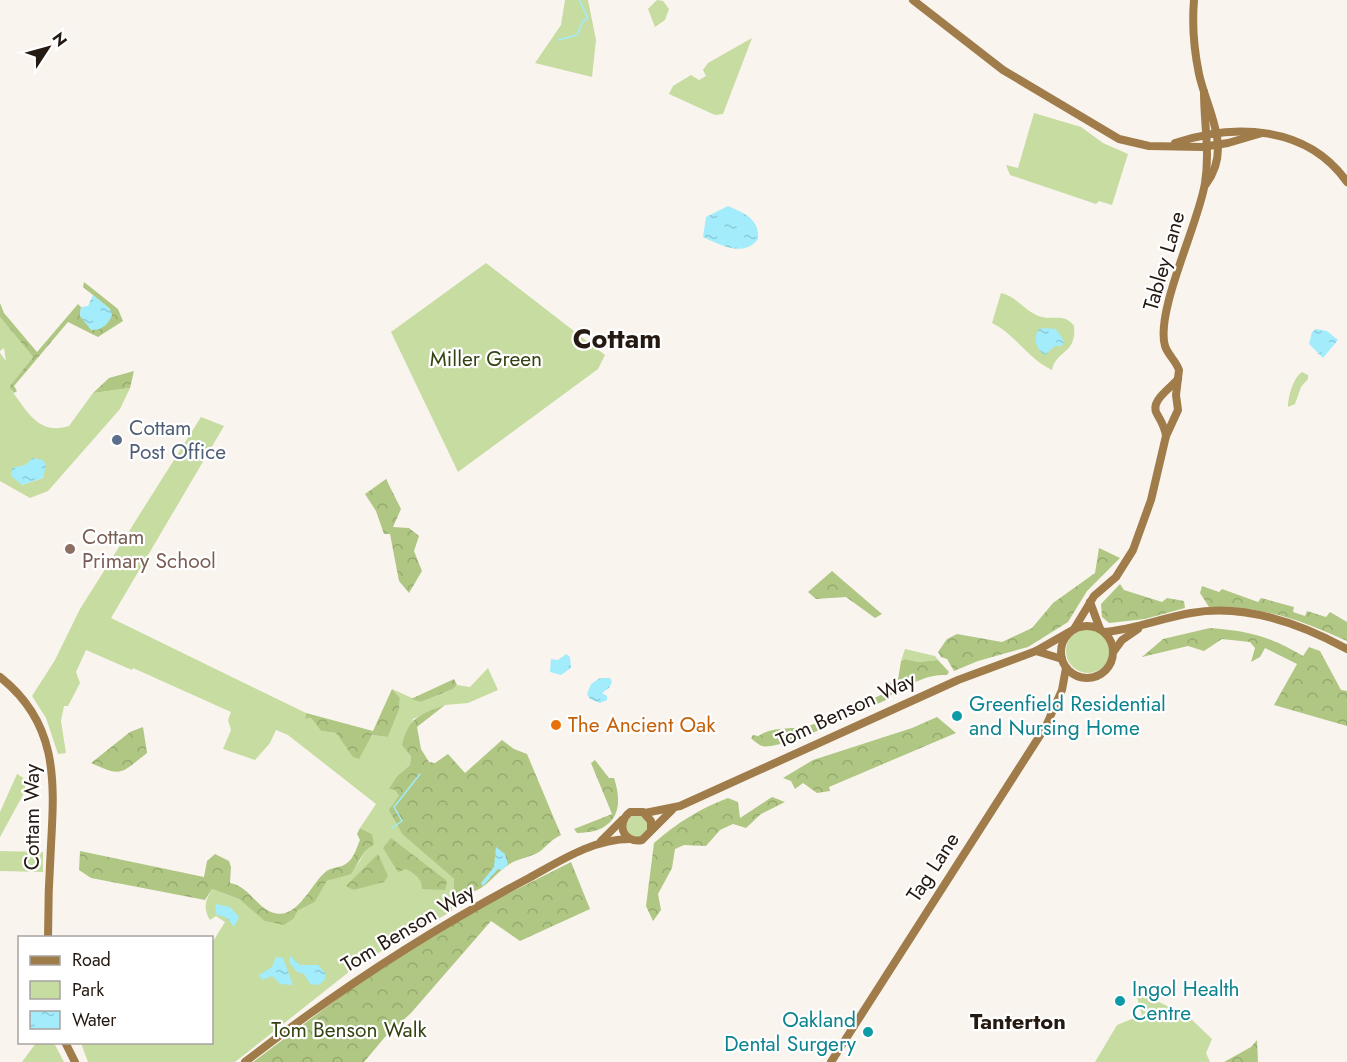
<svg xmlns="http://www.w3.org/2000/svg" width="1347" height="1062" font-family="Jost,sans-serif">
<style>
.green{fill:#c6dca0;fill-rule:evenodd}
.forest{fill:url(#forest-crowns)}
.water{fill:url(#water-ripples)}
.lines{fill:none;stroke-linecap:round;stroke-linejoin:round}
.stream{stroke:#a2ecfc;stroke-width:1.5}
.major{stroke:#a07c4a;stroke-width:8}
.service-dot{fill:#5c6f8a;stroke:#fff;stroke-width:2}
.education-dot{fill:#8d6e63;stroke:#fff;stroke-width:2}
.culture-dot{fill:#0f9aa8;stroke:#fff;stroke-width:2}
.food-dot{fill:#e8710a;stroke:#fff;stroke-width:2}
.labels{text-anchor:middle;stroke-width:4.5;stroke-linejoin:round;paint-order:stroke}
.street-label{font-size:21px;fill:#251a12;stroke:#fff}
.park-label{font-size:21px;fill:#344311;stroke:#fff}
.service-label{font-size:21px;fill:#4e5e75;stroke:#fff;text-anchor:start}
.education-label{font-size:21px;fill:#785e54;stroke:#fff;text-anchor:start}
.culture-label{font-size:21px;fill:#0d838f;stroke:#fff;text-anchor:start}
.food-label{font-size:21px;fill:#c56008;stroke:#fff;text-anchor:start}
.neighbourhood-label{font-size:22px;font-weight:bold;fill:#251a12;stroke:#fff}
.district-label{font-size:27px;font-weight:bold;fill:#251a12;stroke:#fff}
</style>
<defs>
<pattern id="forest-crowns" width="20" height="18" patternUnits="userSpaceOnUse" patternTransform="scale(1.5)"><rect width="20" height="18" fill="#afc783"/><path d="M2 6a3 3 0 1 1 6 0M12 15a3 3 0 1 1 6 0" fill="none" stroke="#96aa70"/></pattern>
<pattern id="water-ripples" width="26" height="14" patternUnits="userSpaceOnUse" patternTransform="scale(1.5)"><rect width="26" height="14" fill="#a2ecfc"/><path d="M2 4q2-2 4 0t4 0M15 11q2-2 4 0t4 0" fill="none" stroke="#8bcad7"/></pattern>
</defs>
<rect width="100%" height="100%" fill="#faf4ef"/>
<!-- green -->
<g class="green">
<path d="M565,0H588L596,40L592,77L535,63L561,25Z"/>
<path d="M657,0L663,1L669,9L665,20L655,27L648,9Z"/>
<path d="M752,38L723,114L715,115L669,94L673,86L691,75L699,80L706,76L703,70L708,63Z"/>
<path d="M1034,113L1081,127L1103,143L1128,154L1112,205L1099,201L1096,204L1010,175L1006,165L1018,168Z"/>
<path d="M486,263L605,355L598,369L458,472L391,332Z"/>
<path d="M1001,293C1018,297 1026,313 1042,317C1054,320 1065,313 1074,326C1077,354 1056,350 1052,370C1028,359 1015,334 992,323Z"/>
<path d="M0,317L33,357L9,387C26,409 37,436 69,426L93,393L130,388L120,409L48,491L30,498L0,481V353L6,361L4,348L0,351ZM25,465L43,478L22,485Z"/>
<path d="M1302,372L1308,375V379L1301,387L1295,404L1288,407C1288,397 1293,378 1302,372Z"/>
<path d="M201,417L224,426L111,618L306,713L305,719L311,718L321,731L336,733L353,756L373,735L388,737L399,710L400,698L392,689L421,702L453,689L457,685L470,687L488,668L498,690L468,703L445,705L413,719L408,749L411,756L410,765L397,776L390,789L395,790L399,796L403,835L454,879L452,911L359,964L235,1062H88L81,1043L212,1042V943L225,922L216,916L210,920C203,909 205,901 212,889L239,899L266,921L297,911L315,902L327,881C359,871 359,865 372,834L360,828L376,804L288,735L276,730L270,743L255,760L223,749L231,730L228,720L231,712L133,668L132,670L86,650L76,672L80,683L68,706H64L61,721L66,753L58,754L46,718L32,696L55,660L80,609ZM378,855L360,887L353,890L347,886Z"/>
<circle cx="1088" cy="651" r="22"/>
<path d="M905,649L935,656L938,660L918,662L905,659L901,661Z"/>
<path d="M17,774L27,780L23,795L0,837V812Z"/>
<circle cx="637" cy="826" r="11"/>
<path d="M0,851L43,852V872L0,871Z"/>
<path d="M1146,995L1190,1018L1212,1039L1206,1053L1210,1062H1095L1117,1025L1142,1015L1137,997Z"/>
<path d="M36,1043H54L64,1062H22Z"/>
</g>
<!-- forest -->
<g class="forest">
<path d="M84,282L118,309L123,321L98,337L68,322L14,386L17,391L14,393L9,387L33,357L0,317V303L4,313L37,352L78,304L81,307L80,316L110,309L83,287Z"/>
<path d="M134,371L130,388L93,393L109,378Z"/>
<path d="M386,479L401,509L393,527L409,528L419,536L414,551L422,571L409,593L399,581L390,534H384L376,511L365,494Z"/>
<path d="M1099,548L1120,558L1087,591L1068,622L1028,647L978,661L954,671L947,659L941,657L938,652L947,639L957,634L1002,642L1032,628L1053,603L1095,573Z"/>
<path d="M832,571L882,614L875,618L846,597L816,599L808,592Z"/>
<path d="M1120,584L1124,590L1162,602L1167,598L1184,601L1185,608L1145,619L1109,623L1102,617L1101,604Z"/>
<path d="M1202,586L1219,592L1222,589L1258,602L1261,598L1294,607L1293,612L1305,616L1307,611L1326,617L1330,612L1347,622V641C1299,619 1262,606 1209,607L1200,593Z"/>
<path d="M1210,628C1248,631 1270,636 1303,656L1309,647L1320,651L1341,690L1347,691V726L1274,705L1297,664L1265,648L1260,657L1251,662L1255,648L1250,642L1222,639L1204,651L1188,646L1142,657L1163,639Z"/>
<path d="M905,659L918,662L938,660L949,672L947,675C930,674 915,681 902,690L897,686L901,661Z"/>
<path d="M454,679L457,685L453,689L421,702L411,699Z"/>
<path d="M888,681L894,686L893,693L888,699C867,709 781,751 762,746C759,745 754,741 751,738L753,735L758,736C776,725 791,731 811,725C837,718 863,703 887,692Z"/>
<path d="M392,689L400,698L399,710L388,737L372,735L359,759L353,757L336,733L321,731L311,718L305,719L306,713L373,731Z"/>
<path d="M445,705L417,727L421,749L429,762L435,763L448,754L465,773L502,740L514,749L527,754L561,835C552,839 547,846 539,852C531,857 521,858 513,862C488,876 488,896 453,893L454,879L403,835L389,810L399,796L395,790L389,789L397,776L410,765L411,756L402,745C409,717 419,715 445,705Z"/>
<path d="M937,717L956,733L829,787L830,791L817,793L803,783L795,789L791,781L783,778L813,760L912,728Z"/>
<path d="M143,727L147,753C121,773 123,778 91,763L130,732Z"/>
<path d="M595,760L609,778H614C625,811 614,833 577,833L574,829L612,814L591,763Z"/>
<path d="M772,797L785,802L761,814L746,828L733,824L720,830L706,846L684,845L675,849L672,868L658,894L661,910L653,921L646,906L654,843C677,823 699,809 728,798L738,802L740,818Z"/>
<path d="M360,828L372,834L374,844L365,851L351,874L327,881L315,902L297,911L294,918L284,925L265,921L239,899L212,889L205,900L91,878L79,870L80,851L204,877L207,861L215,854L229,861L231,867L230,883C248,886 255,905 271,912C298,923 312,880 328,870C332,868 338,867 342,866C353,862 356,849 360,840L357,834Z"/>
<path d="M391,838L447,881L445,890L422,889C422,878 415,874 406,869L398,872L383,848Z"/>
<path d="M378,854L388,876L384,882L353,890L346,886Z"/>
<path d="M571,862L590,909L520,941L491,921L411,1013L385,1037L364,1062H253L368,976L450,923Z"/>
<path d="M1257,1040L1258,1062H1210H1224L1251,1047Z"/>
</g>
<!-- water -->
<g class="water">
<path d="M728,206C744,213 760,219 758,239C744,258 721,245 703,237L706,217Z"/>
<path d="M93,295L110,309L112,315C109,324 101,331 91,330L80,316L81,307L88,306Z"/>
<path d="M1043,328L1056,329L1064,341L1062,346H1055L1045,355C1036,350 1033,338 1038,330Z"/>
<path d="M1316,329L1327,331L1338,340L1323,358L1309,344L1312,332Z"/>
<path d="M33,458L43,460L46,465L43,478L22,485L11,476L12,468L25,465Z"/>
<path d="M566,654L570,657L571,668L561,675L550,672L551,659L558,660Z"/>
<path d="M600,678H610L612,682L609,688L602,693L607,696V700L600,703L590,699L587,694L591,684Z"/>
<path d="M496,847L505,854L508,864L502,870L498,869L483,886L481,883L494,867Z"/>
<path d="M216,904L230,907L239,917L234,927L227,918L215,914Z"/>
<path d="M290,956L300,965H318L326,974L324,981L318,985L310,984L304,974L297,972L289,962Z"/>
<path d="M276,957L283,958L293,985L280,984L272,976L262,980L259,975L272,967Z"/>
</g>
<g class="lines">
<!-- stream -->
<g class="stream">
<path d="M558,40L577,35L583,21L588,18L579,0"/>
<path d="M392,828L402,821L394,807L420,774"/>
</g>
<!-- major -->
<g class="major">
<path d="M913,0L1003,70L1119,139L1149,146L1202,147L1228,143L1262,133"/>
<path d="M1194,0C1192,24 1194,50 1199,74C1207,111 1233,148 1206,184"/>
<path d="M1175,143C1234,123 1307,125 1347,182"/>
<path d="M1166,436C1165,427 1161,421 1157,414C1149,401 1171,388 1178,379"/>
<path d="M1090,602L1100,629"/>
<circle cx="1087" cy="652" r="26"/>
<path d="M1074,629L1094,596L1116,577L1133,550L1151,500L1166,436L1178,410L1176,395L1179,370C1176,361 1168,355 1165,346C1155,311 1199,223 1205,183C1210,152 1204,123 1204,92"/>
<path d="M1105,632C1135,629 1162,618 1191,613C1245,603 1301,624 1347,649"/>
<path d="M1036,651L1062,659"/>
<path d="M1114,651L1122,640L1138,629"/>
<path d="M0,677C57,722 55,778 51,845C49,876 48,907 48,938"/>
<path d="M645,813L680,806L958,680L1036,651L1071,631"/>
<path d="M651,830V821L643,812H630C615,824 624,844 642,840L672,810"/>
<path d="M601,841L622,820"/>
<path d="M65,1042L75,1062"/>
<path d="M245,1062C335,992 428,931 529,878C560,861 593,839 630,839"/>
<path d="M831,1062L1046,726L1062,690L1066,668"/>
</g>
</g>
<!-- markers -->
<circle class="service-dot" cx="117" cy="440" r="6"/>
<circle class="education-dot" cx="70" cy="549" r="6"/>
<g class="culture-dot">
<circle cx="957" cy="716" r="6"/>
<circle cx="1120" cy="1001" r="6"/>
<circle cx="868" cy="1032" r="6"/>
</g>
<circle class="food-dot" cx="556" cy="725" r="6"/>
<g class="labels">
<!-- street labels -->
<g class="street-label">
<text transform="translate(1164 261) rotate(-74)" y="7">Tabley Lane</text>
<text transform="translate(846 710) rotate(-25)" y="7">Tom Benson Way</text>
<text transform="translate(32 817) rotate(-90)" y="7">Cottam Way</text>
<text transform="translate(933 867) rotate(-57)" y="7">Tag Lane</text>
<text transform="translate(408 928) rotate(-31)" y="7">Tom Benson Way</text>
</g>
<!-- park labels -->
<g class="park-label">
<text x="486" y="366">Miller Green</text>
<text x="349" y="1037">Tom Benson Walk</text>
</g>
<!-- service labels -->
<g class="service-label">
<text x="129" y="435">Cottam<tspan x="129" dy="24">Post Office</tspan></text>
</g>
<!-- education labels -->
<g class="education-label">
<text x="82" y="544">Cottam<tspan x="82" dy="24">Primary School</tspan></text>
</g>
<!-- culture labels -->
<g class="culture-label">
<text x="969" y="711">Greenfield Residential<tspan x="969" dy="24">and Nursing Home</tspan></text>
<text x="1132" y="996">Ingol Health<tspan x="1132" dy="24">Centre</tspan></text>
<text x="856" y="1027" text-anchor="end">Oakland<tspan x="856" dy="24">Dental Surgery</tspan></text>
</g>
<!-- food labels -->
<g class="food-label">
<text x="568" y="732">The Ancient Oak</text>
</g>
<!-- neighbourhood labels -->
<g class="neighbourhood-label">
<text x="1018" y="1029">Tanterton</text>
</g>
<!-- district labels -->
<g class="district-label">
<text x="617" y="348">Cottam</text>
</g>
</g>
<!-- legend -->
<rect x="18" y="936" width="195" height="108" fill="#ffffff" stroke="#a8a3a0" stroke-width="1.5"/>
<rect x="30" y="956" width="30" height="9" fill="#a07c4a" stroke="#a8a3a0" stroke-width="1.5"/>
<text x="72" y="966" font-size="18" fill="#251a12">Road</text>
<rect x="30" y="981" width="30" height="18" fill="#c6dca0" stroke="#a8a3a0" stroke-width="1.5"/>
<text x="72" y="996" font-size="18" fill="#251a12">Park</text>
<rect x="30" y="1011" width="30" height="18" fill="url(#water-ripples)" stroke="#a8a3a0" stroke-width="1.5"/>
<text x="72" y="1026" font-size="18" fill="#251a12">Water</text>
<!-- north arrow -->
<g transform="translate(48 48) rotate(54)" stroke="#ffffff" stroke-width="4.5" paint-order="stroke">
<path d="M0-4.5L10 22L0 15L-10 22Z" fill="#251a12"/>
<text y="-9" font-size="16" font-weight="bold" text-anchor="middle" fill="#251a12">N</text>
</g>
</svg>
